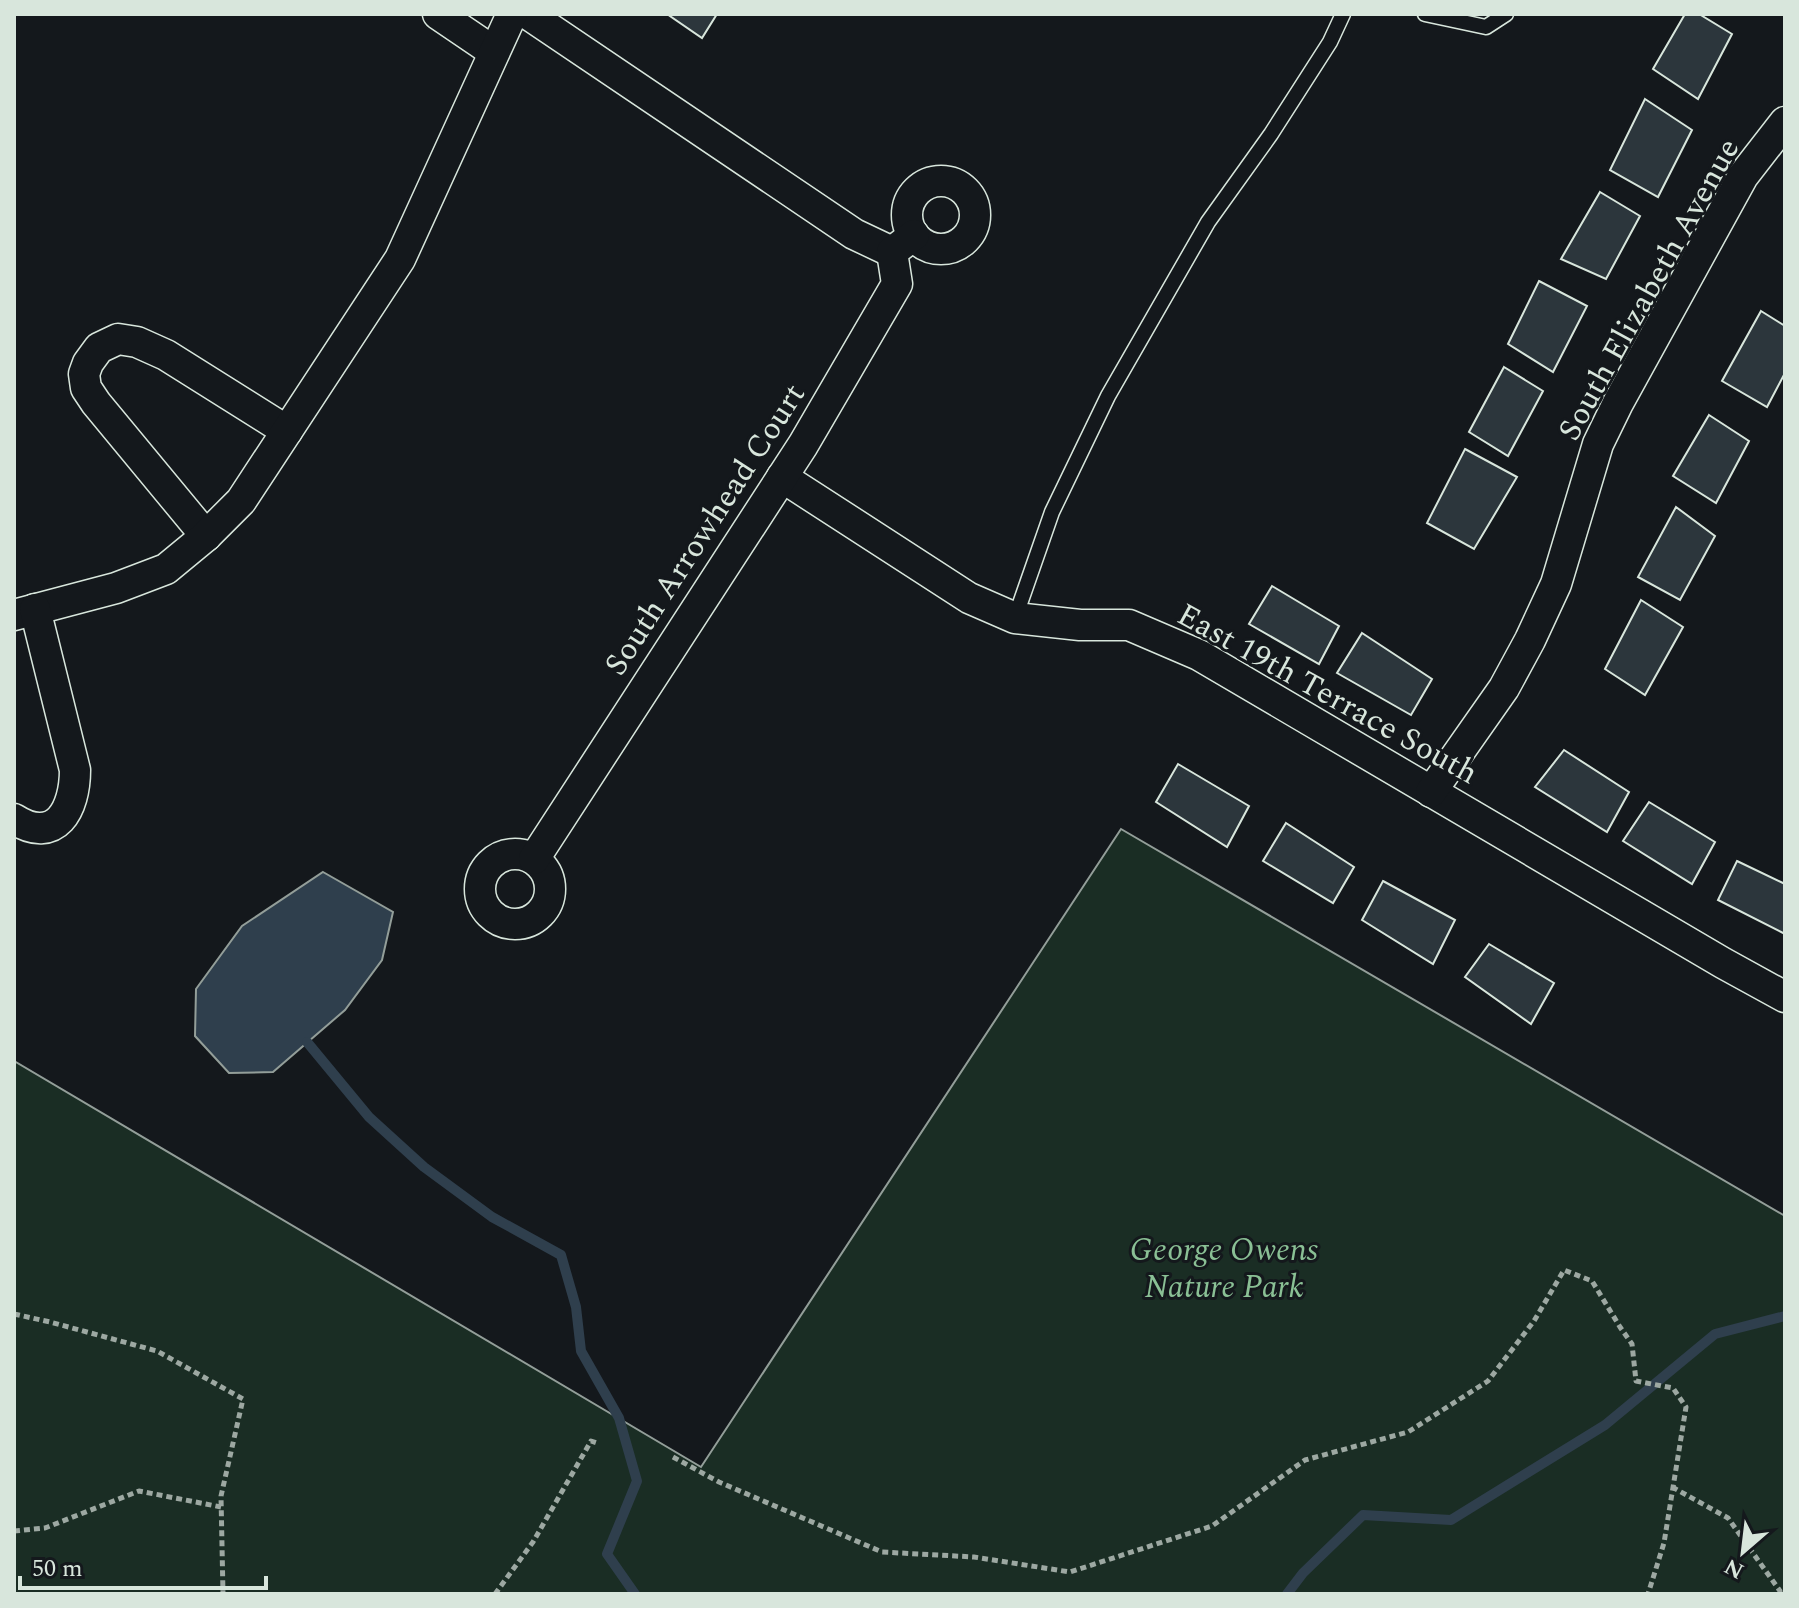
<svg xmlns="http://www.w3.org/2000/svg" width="1799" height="1608" font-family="Spectral,serif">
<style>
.green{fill:#1a2d24;stroke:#939e99;stroke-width:2}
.water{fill:#2f3f4d;stroke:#939e99;stroke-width:2}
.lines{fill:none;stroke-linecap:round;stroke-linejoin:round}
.stream{stroke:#2f3f4d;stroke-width:10}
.building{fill:#2c363c;stroke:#d8e6dc;stroke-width:2}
.lane-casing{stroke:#d8e6dc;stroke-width:17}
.street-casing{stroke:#d8e6dc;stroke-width:33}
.path{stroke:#9da8a2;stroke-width:5;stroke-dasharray:6 4;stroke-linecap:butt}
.lane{stroke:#14181c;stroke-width:14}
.street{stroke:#14181c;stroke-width:30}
.labels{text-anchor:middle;stroke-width:6;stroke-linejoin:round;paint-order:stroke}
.street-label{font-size:32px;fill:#d8e6dc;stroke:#14181c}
.park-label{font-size:32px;font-style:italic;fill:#8ac095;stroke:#14181c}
</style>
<rect width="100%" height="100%" fill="#14181c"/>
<!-- green -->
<path class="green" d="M1121,829L1785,1216V1594H14V1061L701,1467Z"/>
<!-- water -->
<path class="water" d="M323,872L393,912L382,960L345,1010L273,1072L229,1073L195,1036L196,989L242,926Z"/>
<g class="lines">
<!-- stream -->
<g class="stream">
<path d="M307,1042L369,1117L424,1167L492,1217L561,1255L576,1307L581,1351L619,1418L637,1481L607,1554L635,1594"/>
<path d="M1287,1594L1303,1573L1363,1515L1451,1520L1605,1425L1715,1334L1785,1316"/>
</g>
</g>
<!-- building -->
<g class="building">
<path d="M667,14H717L702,38Z"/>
<path d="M1685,14H1699L1732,34L1698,99L1653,69Z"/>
<path d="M1645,99L1692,130L1658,197L1610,170Z"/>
<path d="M1600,192L1640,216L1606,279L1561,259Z"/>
<path d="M1539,281L1587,306L1553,372L1508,344Z"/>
<path d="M1761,311L1785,326V373L1767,407L1722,381Z"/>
<path d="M1504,367L1543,391L1508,456L1469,432Z"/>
<path d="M1709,415L1749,441L1716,503L1673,476Z"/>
<path d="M1465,449L1517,477L1474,549L1427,523Z"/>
<path d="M1676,507L1715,536L1680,600L1638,577Z"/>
<path d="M1272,586L1339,626L1319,664L1249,624Z"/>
<path d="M1641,600L1683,627L1645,695L1605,669Z"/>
<path d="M1362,633L1432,679L1411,715L1337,673Z"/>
<path d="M1564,750L1629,792L1607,832L1535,787Z"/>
<path d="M1178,764L1249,806L1227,847L1156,802Z"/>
<path d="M1649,802L1715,842L1692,884L1623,841Z"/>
<path d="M1286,823L1354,867L1333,903L1263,861Z"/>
<path d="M1737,861L1785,884V934L1718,900Z"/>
<path d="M1383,881L1455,920L1433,964L1362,920Z"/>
<path d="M1489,944L1554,983L1531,1024L1465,977Z"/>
</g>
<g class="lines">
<!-- lane casing -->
<g class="lane-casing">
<g id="lane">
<path d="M1425,14L1486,27L1506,14"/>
<path d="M1015,618L1052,512L1108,396L1208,222L1271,134L1330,42L1343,14"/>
</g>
</g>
<!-- street casing -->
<g class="street-casing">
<g id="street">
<path d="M438,14L494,52"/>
<path d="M528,14L854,234L892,252"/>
<circle cx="941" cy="215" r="34"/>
<path d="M782,477L969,598L1015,618L1080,625H1129L1199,655L1723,963L1785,997"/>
<path d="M206,536L96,403L86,388L84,374L88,363L99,348L118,339L137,342L166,355L287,431"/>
<path d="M14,615L116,588L166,569L206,536L241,501L400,259L512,14"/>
<path d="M1431,792L1504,688L1530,640L1556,584L1598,444L1618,403L1743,176L1785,122"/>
<path d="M14,819C56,846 75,809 75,770L35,609"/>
<circle cx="515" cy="889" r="35"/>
<path d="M534,859L803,445L897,284L892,252L914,235"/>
</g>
</g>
<!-- path -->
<g class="path">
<path d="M14,1314L50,1322L157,1351L243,1399L221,1496L223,1594"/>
<path d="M673,1457L719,1482L882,1552L974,1557L1070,1572L1212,1526L1305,1460L1408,1432L1488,1381L1534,1321L1564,1270L1592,1281L1620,1327L1632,1344L1636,1381L1673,1388L1686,1407L1664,1543L1648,1594"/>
<path d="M1672,1487L1728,1518L1780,1591V1594"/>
<path d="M14,1531L45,1528L139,1491L221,1507"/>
<path d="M495,1594L533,1542L591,1441L597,1443"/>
</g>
<!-- lane -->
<use href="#lane" class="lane"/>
<!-- street -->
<use href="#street" class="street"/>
</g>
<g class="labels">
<!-- street labels -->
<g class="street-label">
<text transform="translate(1648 289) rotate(-61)" y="11">South Elizabeth Avenue</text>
<text transform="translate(704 529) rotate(-57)" y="11">South Arrowhead Court</text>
<text transform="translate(1328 693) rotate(29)" y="11">East 19th Terrace South</text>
</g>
<!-- park labels -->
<g class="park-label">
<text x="1224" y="1260">George Owens<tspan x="1224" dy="37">Nature Park</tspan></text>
</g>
</g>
<!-- border -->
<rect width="1799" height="1608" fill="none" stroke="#d8e6dc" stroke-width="32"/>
<!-- north arrow -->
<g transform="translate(1743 1552) rotate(208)" stroke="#14181c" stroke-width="6" paint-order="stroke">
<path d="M0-6L14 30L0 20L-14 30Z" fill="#d8e6dc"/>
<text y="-12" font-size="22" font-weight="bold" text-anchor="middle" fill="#d8e6dc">N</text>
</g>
<!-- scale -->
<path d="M20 1576v12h246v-12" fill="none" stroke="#d8e6dc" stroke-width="4"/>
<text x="32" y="1576" font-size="24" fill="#d8e6dc" stroke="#14181c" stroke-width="6" paint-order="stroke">50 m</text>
</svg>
